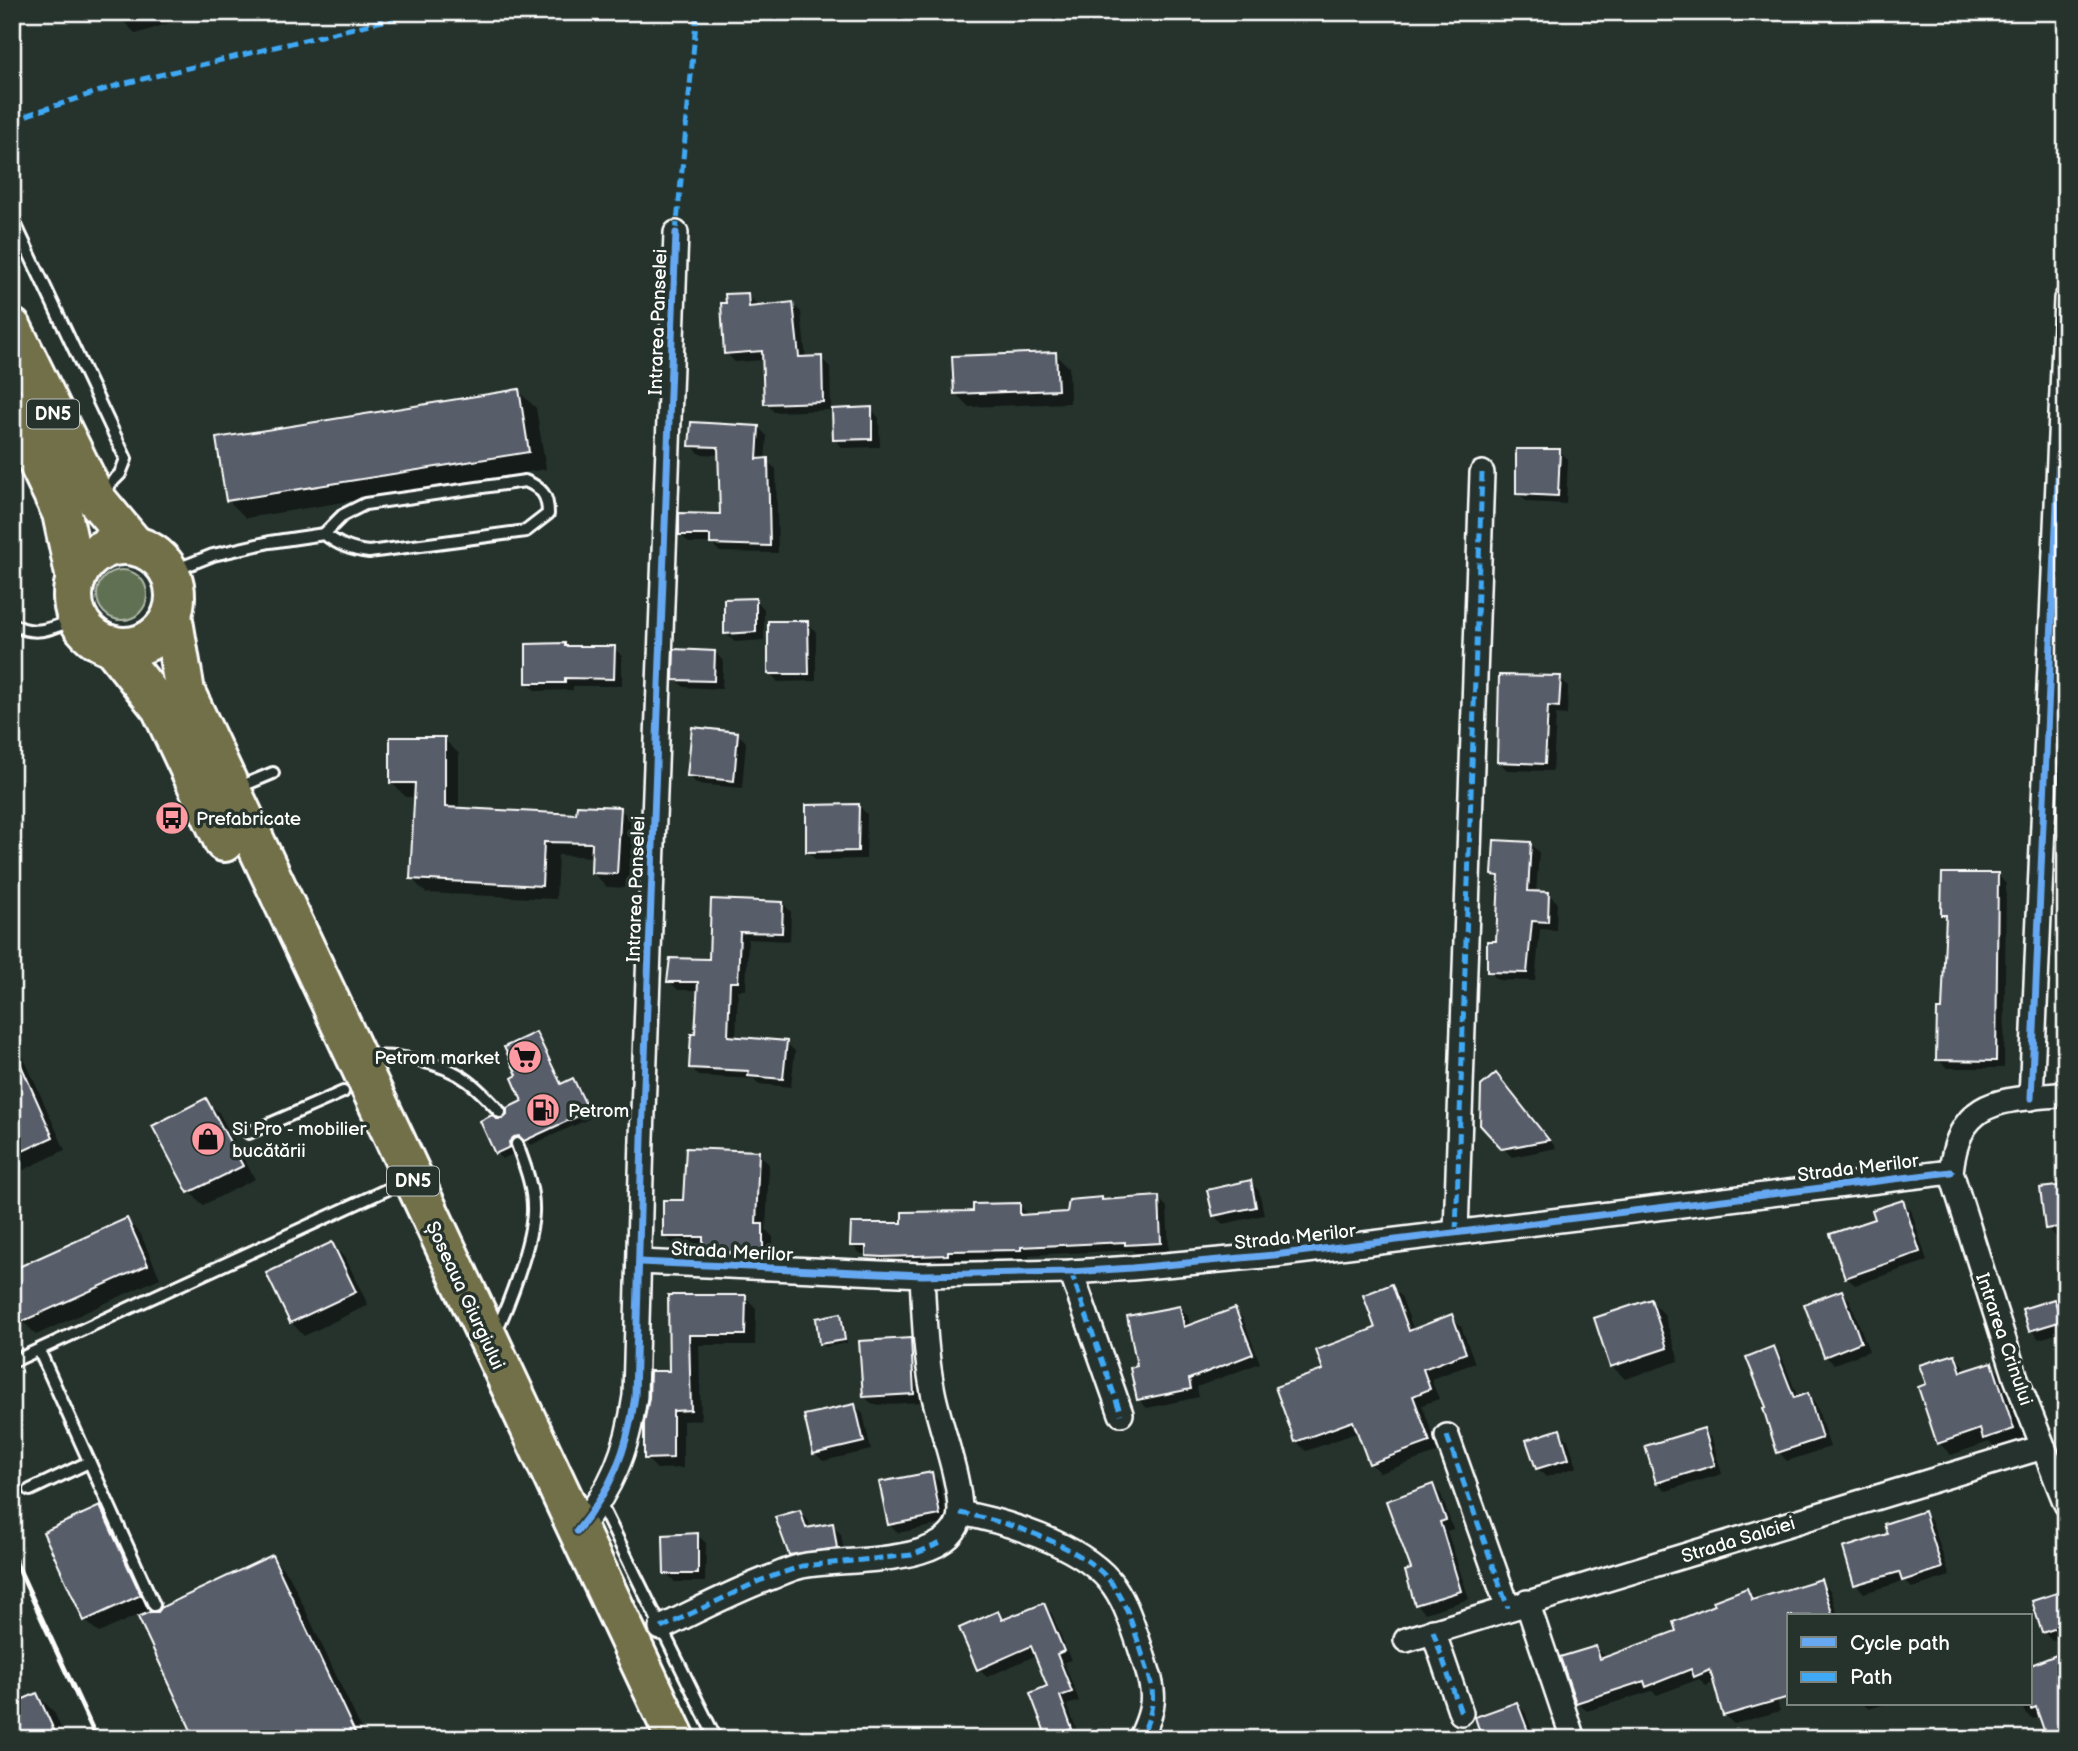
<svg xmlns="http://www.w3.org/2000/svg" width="2078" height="1751" font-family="'Balsamiq Sans',sans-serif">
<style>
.green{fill:#607153;stroke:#b0b8a9;stroke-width:2}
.shadow{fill:#0007}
.building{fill:#595d6a;stroke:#fff;stroke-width:2}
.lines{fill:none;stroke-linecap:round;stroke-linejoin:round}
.lane-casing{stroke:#fff;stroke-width:16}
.street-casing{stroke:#fff;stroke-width:28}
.highway-casing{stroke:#fff;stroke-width:44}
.lane{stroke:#26332d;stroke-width:10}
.street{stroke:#26332d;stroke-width:23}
.highway{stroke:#716f4a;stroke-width:38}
.rail{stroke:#fff;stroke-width:5}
.quiet{stroke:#3fa9f5;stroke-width:5;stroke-dasharray:10 5;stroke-linecap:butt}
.cycleway-casing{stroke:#26332d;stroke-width:11}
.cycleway{stroke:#66a8f1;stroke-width:7}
.labels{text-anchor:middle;stroke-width:7;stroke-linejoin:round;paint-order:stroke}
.shield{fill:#26332d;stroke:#bec2c0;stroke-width:2}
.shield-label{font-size:18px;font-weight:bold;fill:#fff}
.street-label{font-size:19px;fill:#fff;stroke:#26332d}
.poi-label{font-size:19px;fill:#fff;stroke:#26332d;text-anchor:start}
</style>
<rect width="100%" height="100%" fill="#26332d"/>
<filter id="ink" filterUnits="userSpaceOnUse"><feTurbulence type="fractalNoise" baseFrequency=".0143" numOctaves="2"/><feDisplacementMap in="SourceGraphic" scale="14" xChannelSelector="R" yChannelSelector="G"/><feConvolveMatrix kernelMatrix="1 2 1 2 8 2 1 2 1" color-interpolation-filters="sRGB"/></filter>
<g filter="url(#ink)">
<!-- green -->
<circle class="green" cx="122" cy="595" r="25"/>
<!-- shadow -->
<g class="shadow">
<path d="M120,12H203L136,34L123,21Z"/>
<path d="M747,295L756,303V308L792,304L801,312L806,359L821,358L830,367L831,410L774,412L766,403L764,360L735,362L726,353Z"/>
<path d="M1055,354L1069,367L1070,403L969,407L955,393Z"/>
<path d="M518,391L536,408L546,469L246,518L228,500Z"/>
<path d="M871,409L879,418L880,447L843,448L835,440Z"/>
<path d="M758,427L767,436L765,460L776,469L778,553L720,552L711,543H689L680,534L722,516L720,455L700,454L691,445Z"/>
<path d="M1559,451L1568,459L1566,504L1527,502L1518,493Z"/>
<path d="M756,600L764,609V640L735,642L726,634Z"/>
<path d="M808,623L816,632V681L778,682L770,673Z"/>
<path d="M564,645L567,647L614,648L622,656V686H573V690L536,691L528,683Z"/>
<path d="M715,652L723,661L722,689L684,687L675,679Z"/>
<path d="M1560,678L1568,686L1567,715L1556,714L1553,771L1507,770L1498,761Z"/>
<path d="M737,733L746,742L742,788L697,784L689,776Z"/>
<path d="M444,739L459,754V810L578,815L620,809L635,824L631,888L607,887L592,872L593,857L558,855L556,899L426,893L412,879L416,797H406L392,783Z"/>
<path d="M858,805L867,814L866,859L816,860L807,851Z"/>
<path d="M2063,814L2066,815V860L2061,855Z"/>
<path d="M1530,844L1539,852L1536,893L1548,894L1557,902L1556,930L1540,929L1535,981L1498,980L1489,971L1497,943L1500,882L1494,875Z"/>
<path d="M1998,875L2006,884L2004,1068H1947L1938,1059L1944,1011L1947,918L1943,914Z"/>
<path d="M713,901L783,903L791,912L790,941L748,939L746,990H738L736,1038L786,1043L795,1051L791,1087L759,1084L754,1079L699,1076L691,1067L696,1036L699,990H678L669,981L711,960Z"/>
<path d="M535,1034L541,1040L563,1085L573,1080L578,1086L593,1117L531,1145L526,1141L519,1142L514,1148L515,1153L502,1159L496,1153L503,1121L524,1102L519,1076Z"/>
<path d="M12,1044L22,1054L65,1150L13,1175Z"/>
<path d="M1504,1084L1556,1148L1512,1157L1503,1148Z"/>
<path d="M205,1100L219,1113L255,1179L203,1205L190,1192Z"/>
<path d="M758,1153L769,1164L766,1230L773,1237L774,1263L716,1261L705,1250L704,1247H676L665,1236L685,1202Z"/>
<path d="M1250,1182L1259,1191L1264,1215L1223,1224L1214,1216Z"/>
<path d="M2066,1187V1235L2056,1237L2047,1228Z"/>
<path d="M1158,1198L1167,1207L1169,1251L1135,1253L1132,1250L1029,1255V1258L956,1259V1263L876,1264L868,1254H861L852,1245L904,1225L1020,1205L1028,1216L1068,1214L1101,1199L1104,1202Z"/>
<path d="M1902,1202L1911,1210L1927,1261L1855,1285L1846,1277L1877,1220Z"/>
<path d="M127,1220L140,1233L160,1278L36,1335L23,1321L12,1298Z"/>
<path d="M332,1244L345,1257L368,1305L304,1336L291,1322Z"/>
<path d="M1391,1286L1401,1296L1414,1331L1451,1316L1461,1326L1475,1363L1431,1379L1439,1399L1422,1405L1439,1452L1380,1473L1370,1463L1359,1432L1306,1451L1296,1441L1325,1371L1378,1329Z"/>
<path d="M1841,1292L1850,1300L1869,1351L1834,1364L1825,1356Z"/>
<path d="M670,1297H745L756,1308L755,1345H699L701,1420L683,1421V1468L657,1469L646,1458L670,1372Z"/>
<path d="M1651,1301L1664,1314L1679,1361L1625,1379L1612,1366Z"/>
<path d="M2053,1301L2062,1310L2066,1321V1331L2039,1339L2031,1330Z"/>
<path d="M1180,1307L1188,1316L1190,1327L1235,1310L1243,1319L1260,1363L1197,1387L1199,1397L1147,1408L1138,1399L1139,1368Z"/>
<path d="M841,1315L844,1319L847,1343L825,1347L821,1343Z"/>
<path d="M910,1340L919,1348L922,1402L873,1405L864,1396Z"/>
<path d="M1773,1348L1782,1357L1798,1398L1807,1395L1816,1404L1830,1447L1787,1461L1779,1452L1768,1408Z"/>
<path d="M1955,1356L1968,1371L1991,1364L2003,1376L2025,1441L1997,1450L1989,1442L1951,1455L1939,1443L1928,1386Z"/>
<path d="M855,1405L863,1414L871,1450L823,1461L815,1453Z"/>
<path d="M1703,1430L1712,1439L1722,1474L1666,1491L1657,1482Z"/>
<path d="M1560,1431L1568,1440L1577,1467L1546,1477L1537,1468Z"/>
<path d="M931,1474L940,1482L947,1523L898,1533L889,1525Z"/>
<path d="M1432,1486L1441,1494L1453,1529L1447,1531L1469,1599L1425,1613L1417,1604L1413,1570Z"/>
<path d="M100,1508L113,1521L145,1591L89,1617V1621L146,1594L153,1608L99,1633L85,1620Z"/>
<path d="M799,1512L808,1520L811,1529L832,1525L841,1534L845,1556L799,1563L791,1554Z"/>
<path d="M1924,1513L1932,1522L1950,1576L1912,1588L1905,1581L1864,1593L1856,1584L1890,1536Z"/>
<path d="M697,1535L706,1543L705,1582H675L666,1573Z"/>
<path d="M272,1557L289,1575L366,1739H197L159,1614Z"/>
<path d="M1820,1581L1830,1590L1838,1616H1789V1666L1769,1673L1780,1711L1734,1724L1724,1715L1715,1682L1706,1686L1699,1679L1657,1695L1652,1691L1587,1711L1577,1702L1596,1648L1606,1657L1679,1632L1717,1606L1747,1590L1757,1600Z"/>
<path d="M2066,1592V1636L2052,1641L2044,1632Z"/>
<path d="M1044,1605L1052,1614L1071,1660L1064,1662L1079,1701L1067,1705L1080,1738L1076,1739L1049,1737L1050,1687L1037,1655L987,1677L978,1669L997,1613L1005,1621Z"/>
<path d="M2056,1657L2066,1670V1739L2041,1716L2033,1719L2024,1711L2022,1704H2031V1666Z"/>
<path d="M12,1681L22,1702L37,1695L54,1712L66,1739H12Z"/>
<path d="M1517,1704L1525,1712L1535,1739H1484Z"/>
<path d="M1863,1704H1885L1869,1709Z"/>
</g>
<!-- building -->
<g class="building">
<path d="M748,293L749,307L793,302L799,357L822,356L823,402L764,404L762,351L724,354L721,303H726L725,294Z"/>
<path d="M1056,352L1058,390L954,394L952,356Z"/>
<path d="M519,389L529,452L226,501L216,438Z"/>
<path d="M872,407V439L833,440L832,409Z"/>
<path d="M691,422L759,426L757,459L768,458L770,546L710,544V535H679V513L720,514L718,447L689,446Z"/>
<path d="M1516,449H1560L1558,496L1516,494Z"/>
<path d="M756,598V632L724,634V599Z"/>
<path d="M768,621H808L809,674H768Z"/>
<path d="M565,643V646H615L614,679L565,678V683H526V644Z"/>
<path d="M674,649L715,651L714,681L673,680Z"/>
<path d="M1499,675L1561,676L1559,707L1548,706L1545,764L1497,762Z"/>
<path d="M692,727L738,732L734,781L687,776Z"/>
<path d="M390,737H445V807L576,814L577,805L621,807L617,874L591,873L592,843L544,842L542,886L410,879L415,783H390Z"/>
<path d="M859,804L858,851L806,852V805Z"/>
<path d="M1494,840L1531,842L1528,891L1549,892L1548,922L1532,921L1527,973L1487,972V941H1496L1499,876L1492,875Z"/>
<path d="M1942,873H1998L1996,1061L1936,1060L1937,1010H1942L1946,915H1941Z"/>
<path d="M711,899L783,902L782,933L740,932L738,982H730L728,1036L787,1041L783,1079L748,1076L749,1071L689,1068L691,1034H695L698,982H667L670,958L709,959Z"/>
<path d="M536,1032L561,1084L573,1078L589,1111L524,1141L519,1136L514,1137L509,1142L510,1147L495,1154L480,1121L492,1115L497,1119H502L507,1115V1108L522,1101L512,1078L517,1075L504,1047Z"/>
<path d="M12,1045L53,1137L12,1156Z"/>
<path d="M1496,1073L1549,1140L1502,1149L1480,1125L1481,1086Z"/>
<path d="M206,1098L243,1166L188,1193L152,1126Z"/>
<path d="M686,1148L759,1151L756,1224H763V1253L703,1251V1237H663V1200H683Z"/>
<path d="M1251,1180L1256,1207L1213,1216L1207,1190Z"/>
<path d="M2066,1185V1226L2045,1229L2040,1188Z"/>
<path d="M1159,1196L1161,1243L1125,1245V1242L1021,1247V1250L948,1251V1255L883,1257L866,1256V1246H850L851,1223H902V1212L973,1211V1204L1020,1203V1215L1067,1212L1069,1200L1102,1197V1200Z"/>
<path d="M1903,1200L1920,1252L1845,1278L1830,1234L1875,1219L1872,1210Z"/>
<path d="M127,1218L148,1265L21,1322L12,1303V1270Z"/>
<path d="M332,1242L356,1292L290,1323L266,1273Z"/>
<path d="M1392,1284L1409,1331L1452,1314L1466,1353L1423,1369L1430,1389L1413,1396L1430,1442L1369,1464L1353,1421L1295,1442L1275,1387L1323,1370L1316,1350L1375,1328L1363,1295Z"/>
<path d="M1842,1290L1861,1342L1824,1357L1804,1304Z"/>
<path d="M668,1295H746L745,1335H689L691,1410L673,1411V1458L644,1459V1423L649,1398L650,1371H669Z"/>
<path d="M1651,1299L1667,1348L1610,1367L1594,1318Z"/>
<path d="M2054,1299L2062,1321L2029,1331L2022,1309Z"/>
<path d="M1180,1306L1184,1327L1235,1308L1253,1354L1189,1379L1191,1389L1137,1400L1130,1368L1137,1366L1127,1316Z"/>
<path d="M841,1313L845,1340L819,1344L816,1318Z"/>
<path d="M911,1338L914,1394L863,1397L859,1341Z"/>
<path d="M1774,1346L1794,1398L1808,1393L1822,1438L1777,1453L1763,1408L1766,1407L1746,1357Z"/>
<path d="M1955,1354L1961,1372L1992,1362L2014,1429L1983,1439L1980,1429L1937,1444L1918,1387L1926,1384L1919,1365Z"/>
<path d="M855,1404L864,1442L813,1454L804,1415Z"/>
<path d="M1704,1428L1715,1465L1656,1483L1645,1446Z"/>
<path d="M1560,1429L1569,1459L1536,1469L1526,1440Z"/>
<path d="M932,1472L940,1515L888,1525L879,1482Z"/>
<path d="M1433,1484L1446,1520L1440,1522L1461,1591L1415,1605L1405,1571L1411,1569L1386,1501Z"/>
<path d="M100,1506L141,1595L84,1621L43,1532Z"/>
<path d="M800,1510L806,1528L833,1523L837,1548L789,1555L775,1517Z"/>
<path d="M1924,1511L1942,1568L1902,1581L1899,1572L1854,1585L1843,1548L1887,1534L1884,1524Z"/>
<path d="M698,1533V1574H664L663,1535Z"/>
<path d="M272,1555L358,1739H195L138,1617L150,1612H158L162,1607Z"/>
<path d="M1821,1579L1833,1616H1789V1697L1723,1716L1710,1670L1694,1677L1691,1669L1646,1687L1644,1681L1576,1703L1560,1657L1596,1646L1600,1659L1676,1631L1673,1622L1715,1605L1713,1601L1747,1588L1752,1600Z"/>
<path d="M2066,1590V1625L2042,1633L2032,1601Z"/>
<path d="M1044,1603L1064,1651L1057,1654L1072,1692L1060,1696L1072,1729L1047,1738L1030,1693L1047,1686L1031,1646L977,1670L959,1628L998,1611L1002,1620Z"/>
<path d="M2056,1655L2066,1682V1739H2047L2036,1707L2031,1709V1665Z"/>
<path d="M37,1693L58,1739H12V1704Z"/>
<path d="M1517,1702L1531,1739H1482L1475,1717Z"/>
</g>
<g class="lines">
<!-- lane casing -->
<g class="lane-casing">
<g id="lane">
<path d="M12,217L126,459L120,474L102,492"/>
<path d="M170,572L213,555L270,542L324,534L343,515L365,504L525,481C542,488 548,495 548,514L526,531L369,552C351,550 339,545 324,534"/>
<path d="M12,624C36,638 55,627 78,618"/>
<path d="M237,788L273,773"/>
<path d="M363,1058C395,1053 441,1061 468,1081C480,1090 490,1101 500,1112"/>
<path d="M249,1133L343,1092"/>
<path d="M496,1331C509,1304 532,1242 533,1212C534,1188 525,1166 517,1144"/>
<path d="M39,1350L154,1605"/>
<path d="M12,1362L388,1189"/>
<path d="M30,1490L89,1462"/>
<path d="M600,1503L716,1739"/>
</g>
</g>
<!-- street casing -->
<g class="street-casing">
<g id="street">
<path d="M2066,1094C2004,1101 1959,1095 1951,1172L2016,1378L2066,1504"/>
<path d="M2031,1098L2066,299"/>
<path d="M1456,1232L1482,473"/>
<path d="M639,1262L922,1275L1071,1272L1132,1268L1274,1255L1951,1172"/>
<path d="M1071,1272L1121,1414"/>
<path d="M1447,1436L1508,1608"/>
<path d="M960,1513C1005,1521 1078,1544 1109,1580C1125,1599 1132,1624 1140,1647C1153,1688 1160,1698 1140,1739"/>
<path d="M577,1531C612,1488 627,1452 635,1396L642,1138L676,233"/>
<path d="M1527,1602L1573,1739"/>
<path d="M661,1628C698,1610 734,1591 772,1577C782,1573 792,1568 802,1566C840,1557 959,1569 960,1511C960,1477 940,1427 933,1392C925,1353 924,1314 922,1275"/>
<path d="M1433,1631L1461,1713"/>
<path d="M1406,1640L2043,1447"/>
</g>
</g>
<!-- highway casing -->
<g class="highway-casing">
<g id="highway">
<path d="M12,328L96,499L135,546"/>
<path d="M12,408L62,513L76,579"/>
<circle cx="124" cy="596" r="51"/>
<path d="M172,615L185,692L676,1739"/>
<path d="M111,645L161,708L224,842"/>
</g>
</g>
<!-- lane -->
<use href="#lane" class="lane"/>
<!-- street -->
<use href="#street" class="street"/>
<!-- highway -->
<use href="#highway" class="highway"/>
<!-- rail -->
<path class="rail" d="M12,1554L97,1739"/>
<!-- quiet -->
<g class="quiet">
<path d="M12,120L118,85L420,12"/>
<path d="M676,233L697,12"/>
<path d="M1456,1232L1482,473"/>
<path d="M1071,1272L1121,1414"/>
<path d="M1447,1436L1508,1608"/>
<path d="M960,1513C1005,1521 1078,1544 1109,1580C1125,1599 1132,1624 1140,1647C1153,1688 1160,1698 1140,1739"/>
<path d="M661,1628L759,1581L802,1566L912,1555L941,1543"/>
<path d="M1433,1631L1461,1713"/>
</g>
<!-- cycleway casing -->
<g class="cycleway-casing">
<g id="cycleway">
<path d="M2031,1098L2066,299"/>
<path d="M639,1262L922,1275L1071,1272L1132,1268L1274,1255L1951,1172"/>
<path d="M577,1531C612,1488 627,1452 635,1396L642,1138L676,233"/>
</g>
</g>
<!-- cycleway -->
<use href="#cycleway" class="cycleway"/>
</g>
</g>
<!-- icons -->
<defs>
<g id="bus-disc" transform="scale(1.75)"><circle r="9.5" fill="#ff9aa2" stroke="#26332d"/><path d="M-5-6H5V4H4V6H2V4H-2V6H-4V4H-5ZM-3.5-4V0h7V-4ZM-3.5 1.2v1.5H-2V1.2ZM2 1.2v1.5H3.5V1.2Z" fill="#111"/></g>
<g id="supermarket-disc" transform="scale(1.75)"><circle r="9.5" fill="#ff9aa2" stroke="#26332d"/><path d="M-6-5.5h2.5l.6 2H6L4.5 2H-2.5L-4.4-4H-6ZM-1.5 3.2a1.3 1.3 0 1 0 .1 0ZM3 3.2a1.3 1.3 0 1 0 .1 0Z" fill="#111"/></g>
<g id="fuel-disc" transform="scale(1.75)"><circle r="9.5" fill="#ff9aa2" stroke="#26332d"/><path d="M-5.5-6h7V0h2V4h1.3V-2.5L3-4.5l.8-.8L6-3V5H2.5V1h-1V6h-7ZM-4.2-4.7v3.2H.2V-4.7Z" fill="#111"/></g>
<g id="shop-disc" transform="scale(1.75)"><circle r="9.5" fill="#ff9aa2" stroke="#26332d"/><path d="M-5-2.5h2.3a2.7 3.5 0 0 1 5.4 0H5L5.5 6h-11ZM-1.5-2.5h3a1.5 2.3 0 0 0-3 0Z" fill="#111"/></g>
</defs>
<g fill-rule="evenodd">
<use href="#bus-disc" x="172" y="818"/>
<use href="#supermarket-disc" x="525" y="1057"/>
<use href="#fuel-disc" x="543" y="1110"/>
<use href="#shop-disc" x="208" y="1139"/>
</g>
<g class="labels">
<!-- shield labels -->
<g class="shield">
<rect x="27" y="399.5" width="52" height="29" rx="5"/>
<rect x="387" y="1166.5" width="52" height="29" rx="5"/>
</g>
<g class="shield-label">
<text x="53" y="420">DN5</text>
<text x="413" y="1187">DN5</text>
</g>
<!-- street labels -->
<g class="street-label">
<text transform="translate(657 322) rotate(-88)" y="7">Intrarea Panselei</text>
<text transform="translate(635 889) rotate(-88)" y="7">Intrarea Panselei</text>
<text transform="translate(1858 1167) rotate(-7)" y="7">Strada Merilor</text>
<text transform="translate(1295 1236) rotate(-6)" y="7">Strada Merilor</text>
<text transform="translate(732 1251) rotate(3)" y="7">Strada Merilor</text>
<text transform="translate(466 1295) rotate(65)" y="7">Șoseaua Giurgiului</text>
<text transform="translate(2005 1339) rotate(71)" y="7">Intrarea Crinului</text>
<text transform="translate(1738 1539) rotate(-17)" y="7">Strada Salciei</text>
</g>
<!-- poi labels -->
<g class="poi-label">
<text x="196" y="825">Prefabricate</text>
<text x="500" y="1064" text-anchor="end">Petrom market</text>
<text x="568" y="1117">Petrom</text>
<text x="232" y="1135">Si Pro - mobilier<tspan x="232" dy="22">bucătării</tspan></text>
</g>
</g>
<!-- margin -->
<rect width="2078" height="1751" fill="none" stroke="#26332d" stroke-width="42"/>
<rect x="21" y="21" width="2036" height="1709" fill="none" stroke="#fff" stroke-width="2.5" filter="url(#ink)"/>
<!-- legend -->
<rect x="1787" y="1614" width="245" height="91" fill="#26332d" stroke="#7d8581" stroke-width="2"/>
<rect x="1801" y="1637" width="35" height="10" fill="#66a8f1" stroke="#7d8581" stroke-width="2"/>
<text x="1850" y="1650" font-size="21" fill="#ffffff">Cycle path</text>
<rect x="1801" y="1672" width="35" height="10" fill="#3fa9f5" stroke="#7d8581" stroke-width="2"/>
<text x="1850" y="1684" font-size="21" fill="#ffffff">Path</text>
</svg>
